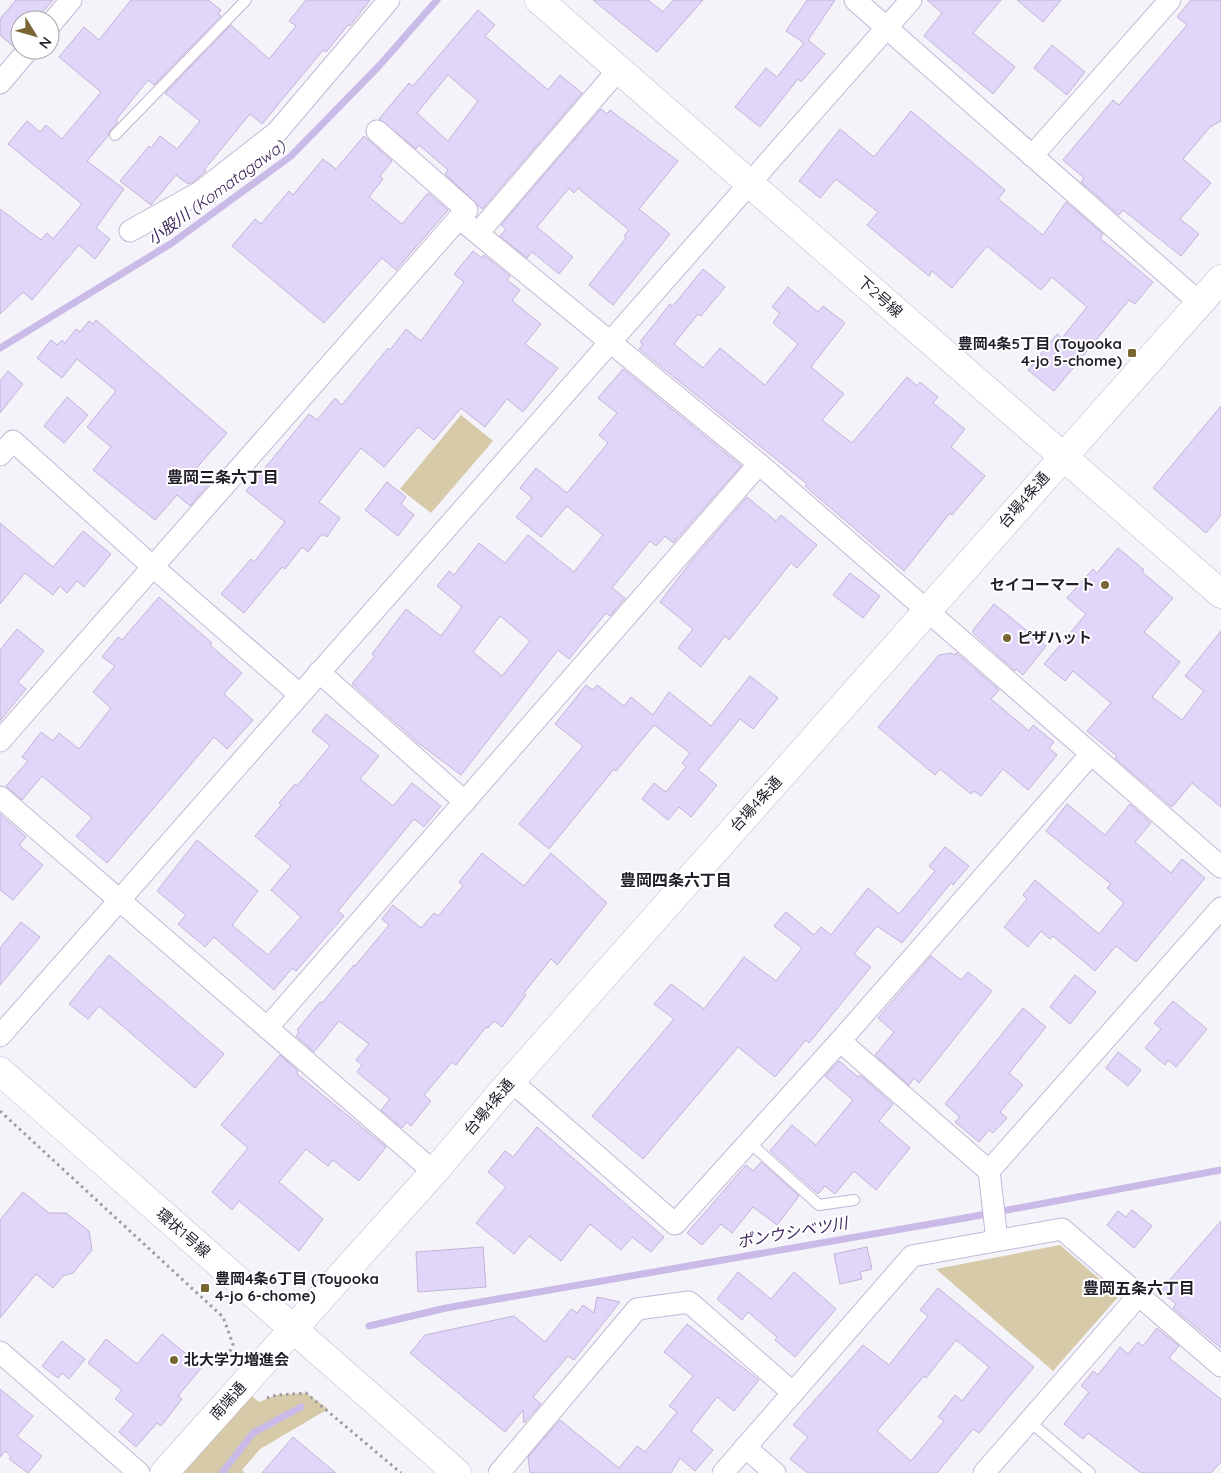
<svg xmlns="http://www.w3.org/2000/svg" width="1221" height="1473" font-family="Quicksand,'Noto Sans JP',sans-serif">
<style>
.green{fill:#d7caa9}
.lines{fill:none;stroke-linecap:round;stroke-linejoin:round}
.stream{stroke:#c9bae7;stroke-width:7}
.building{fill:#e1d5fa;stroke:#c0b5d5;fill-rule:evenodd}
.lane-casing{stroke:#c2b7d7;stroke-width:12}
.street-casing{stroke:#c2b7d7;stroke-width:23}
.secondary-casing{stroke:#c2b7d7;stroke-width:29}
.primary-casing{stroke:#c2b7d7;stroke-width:29}
.path{stroke:#9c99a2;stroke-width:3;stroke-dasharray:2.5 4;stroke-linecap:butt}
.lane{stroke:#fff;stroke-width:10}
.street{stroke:#fff;stroke-width:21}
.secondary{stroke:#fff;stroke-width:28}
.primary{stroke:#fff;stroke-width:28}
.poi-dot{fill:#796634;stroke:#fff;stroke-width:2}
.labels{text-anchor:middle;stroke-width:4;stroke-linejoin:round;paint-order:stroke}
.street-label{font-size:15px;fill:#211d29;stroke:#fff}
.poi-label{font-size:15px;font-weight:bold;fill:#211d29;stroke:#fff;text-anchor:start}
.water-label{font-size:16px;font-style:italic;fill:#3e285e;stroke:#fff}
.neighbourhood-label{font-size:16px;font-weight:bold;fill:#211d29;stroke:#fff}
</style>
<rect width="100%" height="100%" fill="#f5f3fa"/>
<!-- green -->
<g class="green">
<path d="M461,415L493,441L431,513L400,489Z"/>
<path d="M1060,1245L1119,1296L1053,1371L936,1269Z"/>
<path d="M241,1387L259,1402L277,1395L306,1393L328,1409L260,1449L242,1470L245,1473H164Z"/>
</g>
<g class="lines">
<!-- stream -->
<g class="stream">
<path d="M0,348L172,243L291,156L379,66L437,0"/>
<path d="M369,1326L446,1308L965,1218L1221,1170"/>
<path d="M222,1473L253,1433L301,1407"/>
</g>
</g>
<!-- building -->
<g class="building">
<path d="M16,0H53L36,20H20V41L14,47L0,35V19Z"/>
<path d="M131,0H208L221,10L218,14L221,16L154,85L148,80L116,120L118,122L110,131L108,136L87,161L124,189L96,228L110,239L95,259L79,245L32,300L23,292L0,314V209L41,240L47,233L53,239L82,204L8,144L27,121L40,132L46,125L62,139L87,109L101,92L59,57L84,27L99,40Z"/>
<path d="M306,0H370L350,26L348,25L326,52L323,50L262,124L250,114L204,170L206,171L193,182L188,184L176,175L151,205L120,181L149,146L151,148L160,136L177,149L200,121L165,93L231,25L269,59L296,26L289,21Z"/>
<path d="M593,0H648L663,12L673,0H703L657,52Z"/>
<path d="M807,0H835L808,40L825,54L801,82L798,79L760,127L735,107L766,68L777,77L804,43L786,31Z"/>
<path d="M927,0H1001L973,33L1015,67L993,94L924,36L942,13Z"/>
<path d="M1017,0H1061L1043,22Z"/>
<path d="M1191,0H1221V121L1210,127L1183,159L1211,183L1180,219L1199,234L1181,256L1123,210L1119,215L1081,182L1084,178L1063,160L1113,100L1119,105L1187,25L1177,17Z"/>
<path d="M478,10L495,25L485,36L548,90L560,75L582,93L482,209L445,174L448,170L419,145L416,149L379,119L409,83L413,86ZM448,75L478,101L448,141L417,113Z"/>
<path d="M1052,45L1085,72L1067,95L1034,68Z"/>
<path d="M601,109L607,114L610,110L678,161L639,209L670,234L613,305L589,285L626,238L624,236L629,230L578,188L574,193L569,188L537,227L573,257L559,274L532,252L527,258L500,236L506,229L501,225Z"/>
<path d="M911,111L1005,190L998,199L1043,235L1066,202L1103,234L1100,238L1153,282L1135,304L1129,300L1054,391L1028,370L1057,334L1062,338L1087,307L1052,277L1041,290L987,246L952,288L932,271L929,276L867,225L878,212L836,179L820,198L799,181L840,129L874,157Z"/>
<path d="M364,136L392,161L380,176L383,179L369,197L402,224L428,193L448,210L396,270L382,258L324,323L232,246L255,219L261,224L289,191L293,195L323,159L336,169Z"/>
<path d="M473,251L482,258L484,255L510,276L507,280L520,290L512,301L541,324L525,344L558,368L523,412L507,399L485,427L461,408L434,440L418,427L384,467L361,448L319,502L340,518L327,537L322,534L308,552L302,547L285,569L282,567L244,613L221,594L251,559L254,562L285,522L246,491L309,414L317,420L335,398L342,405L388,348L390,350L406,329L421,341L464,282L454,274Z"/>
<path d="M703,269L725,287L701,316L698,314L674,344L703,368L720,348L765,385L798,344L773,323L780,313L772,307L788,287L818,312L823,306L845,323L811,367L844,394L822,420L852,443L907,377L917,386L920,382L938,397L933,403L965,429L951,447L985,476L952,515L950,513L904,571L805,486L807,484L639,349L643,344L640,342L670,304L672,307Z"/>
<path d="M96,320L227,433L193,472L208,485L190,506L177,495L155,520L93,470L111,447L87,427L116,391L77,359L62,378L37,358L51,340L57,345L62,340L65,343L76,329L80,332L89,321L93,324Z"/>
<path d="M623,369L741,466L673,543L665,536L656,546L650,541L612,588L625,598L610,616L606,613L569,659L558,650L461,775L417,742L352,684L375,656L372,654L406,609L441,636L462,607L437,586L449,571L454,575L479,543L505,563L528,535L574,572L603,535L567,506L541,537L516,517L532,498L520,488L536,468L567,493L608,443L599,435L617,413L598,398ZM500,616L530,641L502,676L473,652Z"/>
<path d="M8,371L23,384L0,413V381Z"/>
<path d="M67,397L88,415L64,443L44,426Z"/>
<path d="M1221,406V515L1206,533L1153,488Z"/>
<path d="M387,482L406,497L401,504L414,515L398,536L365,510Z"/>
<path d="M747,497L776,521L781,515L817,545L797,568L791,563L729,640L725,636L701,667L678,648L693,629L660,602L693,559Z"/>
<path d="M0,523L53,567L83,531L111,554L84,587L77,581L67,593L60,586L53,595L25,573L0,604Z"/>
<path d="M1118,548L1144,570L1142,572L1173,598L1144,632L1180,662L1152,697L1182,720L1204,691L1185,676L1221,631V807L1192,783L1172,807L1167,803L1115,758L1117,756L1087,731L1111,703L1073,671L1065,681L1044,664L1086,614L1067,598L1093,569L1097,573Z"/>
<path d="M850,573L880,596L863,618L833,595Z"/>
<path d="M159,597L212,643L210,645L242,673L224,694L253,720L227,749L214,737L107,863L76,836L92,818L42,776L22,800L6,786L28,761L22,757L41,732L53,741L59,733L79,749L111,708L93,692L115,666L102,657L118,637L122,640Z"/>
<path d="M994,604L1046,646L1023,675L1016,669L1015,671L973,633V630Z"/>
<path d="M17,629L44,651L18,682L26,689L0,721V650Z"/>
<path d="M951,653L955,655L956,653L999,690L991,699L1029,731L1033,725L1054,742L1049,748L1057,755L1028,790L1003,769L981,796L974,791L971,794L940,769L935,775L878,727L939,655Z"/>
<path d="M750,676L778,698L753,729L740,719L698,770L717,785L691,817L679,807L668,820L642,799L654,783L666,792L686,767L682,763L690,753L654,725L616,771L614,769L549,849L519,824L583,746L555,724L586,685L593,690L597,685L624,706L631,697L653,715L669,692L711,726Z"/>
<path d="M326,714L379,756L360,779L393,806L412,783L441,806L424,827L414,819L338,911L344,916L296,971L292,968L274,990L214,937L205,947L178,924L186,915L157,891L197,840L258,891L232,925L268,955L301,917L271,890L291,866L255,836L281,805L279,803L295,784L297,786L330,746L312,731Z"/>
<path d="M1067,804L1105,835L1130,804L1151,823L1135,842L1171,873L1182,859L1205,878L1136,962L1116,946L1095,971L1053,936L1050,939L1041,931L1028,947L1004,927L1027,899L1023,895L1035,880L1099,934L1124,903L1107,888L1111,884L1046,831Z"/>
<path d="M0,814L26,837L19,845L43,865L13,900L0,890Z"/>
<path d="M945,847L969,866L953,885L951,883L902,943L877,926L854,954L871,967L809,1043L806,1040L775,1077L738,1047L643,1159L592,1116L674,1019L654,1004L671,984L704,1009L744,957L776,981L802,948L774,926L786,912L814,935L821,927L831,935L868,888L899,914L935,871L929,866Z"/>
<path d="M482,853L524,886L551,853L607,903L557,965L551,959L524,993L526,995L502,1027L494,1021L488,1028L486,1027L456,1065L452,1062L424,1095L431,1101L411,1126L407,1122L402,1128L381,1110L390,1099L357,1072L362,1065L356,1060L369,1044L339,1021L314,1052L296,1036L299,1032L297,1030L320,1002L322,1003L354,965L355,966L389,925L382,919L393,905L421,928L434,913L438,916L463,886L459,882Z"/>
<path d="M21,922L40,937L0,985V948Z"/>
<path d="M109,955L224,1054L195,1088L99,1006L88,1019L69,1004Z"/>
<path d="M931,956L961,980L968,972L992,991L919,1083L914,1078L909,1085L875,1055L894,1032L878,1018Z"/>
<path d="M1075,975L1096,992L1070,1024L1050,1007Z"/>
<path d="M1173,1001L1207,1029L1176,1067L1168,1060L1165,1065L1145,1048L1161,1029L1154,1023Z"/>
<path d="M1023,1008L1046,1027L1009,1073L1023,1085L1000,1112L1007,1118L993,1133L989,1130L979,1142L955,1122L960,1117L945,1104Z"/>
<path d="M1118,1052L1141,1070L1128,1086L1106,1068Z"/>
<path d="M280,1055L298,1071L297,1074L386,1147L359,1181L333,1160L328,1166L306,1149L279,1182L323,1219L299,1251L239,1201L232,1210L212,1192L248,1148L221,1125Z"/>
<path d="M839,1061L858,1077L860,1075L893,1104L879,1121L910,1148L876,1190L854,1171L835,1194L825,1186L818,1194L770,1151L792,1125L816,1145L853,1100L825,1076Z"/>
<path d="M537,1127L664,1237L651,1252L632,1237L621,1250L590,1224L561,1261L529,1236L514,1254L476,1223L506,1187L488,1172L505,1151L513,1157Z"/>
<path d="M761,1162L799,1196L777,1225L753,1207L732,1233L721,1224L702,1245L687,1233L746,1165L753,1171Z"/>
<path d="M23,1192L49,1213H66L89,1231L92,1250L73,1273L63,1276L53,1288L36,1274L0,1318V1220Z"/>
<path d="M1132,1210L1152,1226L1134,1248L1107,1225L1118,1211L1126,1217Z"/>
<path d="M1221,1221V1348L1173,1308L1176,1304L1160,1291Z"/>
<path d="M483,1247L486,1287L418,1292L416,1252Z"/>
<path d="M867,1247L872,1269L860,1272L862,1279L840,1284L834,1254Z"/>
<path d="M738,1272L771,1299L794,1272L836,1309L795,1357L775,1340L777,1337L748,1312L742,1320L717,1299Z"/>
<path d="M938,1288L1034,1367L979,1433L973,1429L937,1473H808L790,1459L808,1437L793,1425L863,1345L889,1365L928,1316L920,1310ZM956,1340L989,1367L962,1401L955,1395L938,1417L944,1421L911,1461L877,1431L924,1376L926,1378Z"/>
<path d="M597,1297L620,1302L574,1360L568,1356L533,1397L541,1404L524,1423L523,1410L505,1432L410,1353L425,1335L514,1316L545,1342L571,1309L577,1313L583,1305L594,1313Z"/>
<path d="M687,1324L759,1380L734,1411L717,1397L691,1431L713,1450L695,1471L680,1458L671,1473H530L528,1457L560,1420L619,1468L637,1446L645,1452L677,1412L669,1406L693,1376L664,1352Z"/>
<path d="M1157,1328L1179,1346L1169,1358L1221,1399V1462L1211,1473H1141L1088,1433L1083,1439L1064,1424L1089,1392L1081,1386L1093,1371L1098,1375L1120,1347L1128,1354L1138,1342L1143,1346Z"/>
<path d="M162,1334L202,1367L178,1396L182,1399L161,1426L157,1423L136,1447L119,1432L134,1414L115,1399L122,1390L88,1363L106,1339L137,1364Z"/>
<path d="M62,1341L85,1359L69,1379L62,1373L58,1378L42,1366Z"/>
<path d="M0,1389L33,1416L17,1436L42,1456L28,1473L9,1459L11,1456L5,1451L0,1457Z"/>
<path d="M293,1437L336,1473H262Z"/>
</g>
<g class="lines">
<!-- lane casing -->
<g class="lane-casing">
<g id="lane">
<path d="M115,135L246,0"/>
<path d="M749,1142L819,1205L854,1200"/>
<path d="M1029,1421L1090,1473"/>
</g>
</g>
<!-- street casing -->
<g class="street-casing">
<g id="street">
<path d="M855,0L1200,303"/>
<path d="M50,25L71,0"/>
<path d="M0,83L28,50"/>
<path d="M377,131L467,210L459,218L759,464L1221,867"/>
<path d="M1032,156L1170,0"/>
<path d="M130,231L200,192L277,132L389,0"/>
<path d="M478,233L619,69"/>
<path d="M0,455L13,441L152,566L299,694"/>
<path d="M319,672L465,802"/>
<path d="M0,741L459,218"/>
<path d="M0,797L434,1172"/>
<path d="M267,1028L759,464"/>
<path d="M0,1036L911,0"/>
<path d="M840,1041L989,1171L997,1240"/>
<path d="M511,1081L675,1224L840,1041L1091,754"/>
<path d="M989,1171L1221,908"/>
<path d="M0,1352L139,1473"/>
<path d="M745,1447L775,1473"/>
<path d="M499,1473L637,1309L689,1302L792,1392"/>
<path d="M723,1473L912,1256L1062,1229L1221,1366"/>
<path d="M984,1473L1139,1295"/>
</g>
</g>
<!-- secondary casing -->
<g class="secondary-casing">
<g id="secondary">
<path d="M539,0L1221,594"/>
<path d="M164,1473L434,1172L511,1081L1221,279"/>
</g>
</g>
<!-- primary casing -->
<g class="primary-casing">
<path id="primary" d="M0,1071L457,1473"/>
</g>
<!-- path -->
<g class="path">
<path d="M0,1111L223,1317L233,1344L224,1366"/>
<path d="M267,1398L277,1395L306,1393L401,1473"/>
</g>
<!-- lane -->
<use href="#lane" class="lane"/>
<!-- street -->
<use href="#street" class="street"/>
<!-- secondary -->
<use href="#secondary" class="secondary"/>
<!-- primary -->
<use href="#primary" class="primary"/>
</g>
<!-- markers -->
<g class="poi-dot">
<rect x="1127" y="348" width="10" height="10" rx="2.5"/>
<circle cx="1105" cy="585" r="5"/>
<circle cx="1007" cy="638" r="5"/>
<rect x="200" y="1283" width="10" height="10" rx="2.5"/>
<circle cx="174" cy="1360" r="5"/>
</g>
<g class="labels">
<!-- street labels -->
<g class="street-label">
<text transform="translate(880 297) rotate(41)" y="5">下2号線</text>
<text transform="translate(1024 500) rotate(-49)" y="5">台場4条通</text>
<text transform="translate(756 804) rotate(-48)" y="5">台場4条通</text>
<text transform="translate(489 1107) rotate(-50)" y="5">台場4条通</text>
<text transform="translate(183 1233) rotate(41)" y="5">環状1号線</text>
<text transform="translate(228 1401) rotate(-48)" y="5">南端通</text>
</g>
<!-- poi labels -->
<g class="poi-label">
<text x="1122" y="349" text-anchor="end">豊岡4条5丁目 (Toyooka<tspan x="1122" dy="17">4-jo 5-chome)</tspan></text>
<text x="1095" y="590" text-anchor="end">セイコーマート</text>
<text x="1017" y="643">ピザハット</text>
<text x="215" y="1284">豊岡4条6丁目 (Toyooka<tspan x="215" dy="17">4-jo 6-chome)</tspan></text>
<text x="184" y="1365">北大学力増進会</text>
</g>
<!-- water labels -->
<g class="water-label">
<text transform="translate(216 192) rotate(-36)" y="6">小股川 (Komatagawa)</text>
<text transform="translate(792 1232) rotate(-10)" y="6">ポンウシベツ川</text>
</g>
<!-- neighbourhood labels -->
<g class="neighbourhood-label">
<text x="223" y="483">豊岡三条六丁目</text>
<text x="676" y="886">豊岡四条六丁目</text>
<text x="1139" y="1294">豊岡五条六丁目</text>
</g>
</g>
<!-- north arrow -->
<g transform="translate(35 35) rotate(127)"><circle r="24" fill="#ffffff" stroke="#a6a5a9"/>
<path d="M0-4L9 19L0 12L-9 19Z" fill="#796634"/>
<text y="-8" font-size="14" font-weight="bold" text-anchor="middle" fill="#211d29">N</text>
</g>
</svg>
